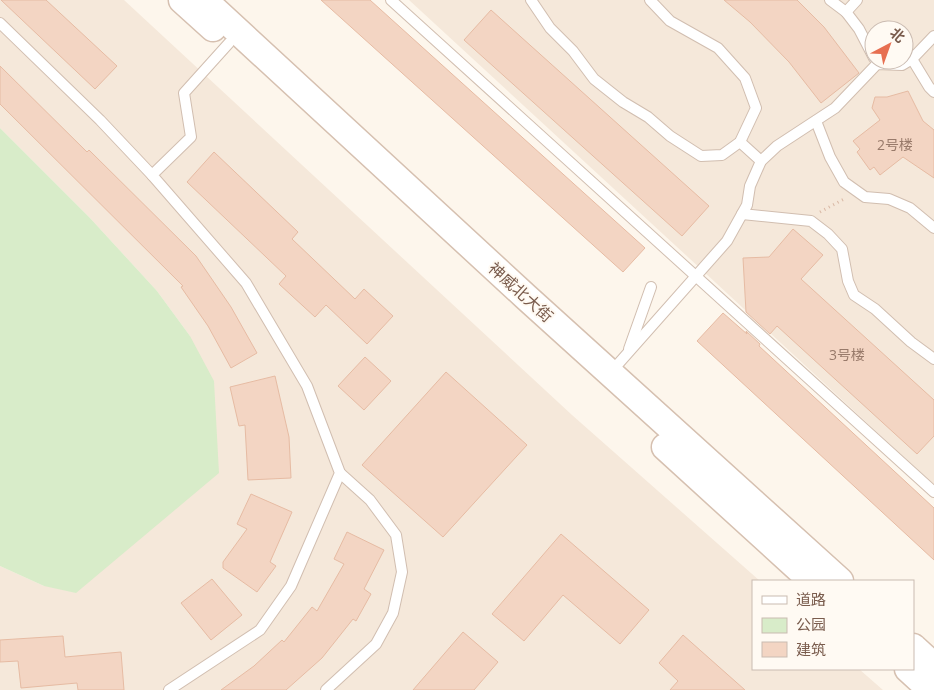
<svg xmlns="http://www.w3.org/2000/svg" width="934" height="690" font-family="'Open Sans','Noto Sans SC',sans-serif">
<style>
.residential{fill:#f5e8da;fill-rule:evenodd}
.green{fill:#d8ecc9}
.building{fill:#f3d5c3;stroke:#e6bba3}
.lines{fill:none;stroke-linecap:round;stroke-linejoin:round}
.lane-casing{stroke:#d1beb0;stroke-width:12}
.secondary-casing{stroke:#d6c0b0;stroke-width:29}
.path{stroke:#d9b8a5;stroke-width:3;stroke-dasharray:1 4;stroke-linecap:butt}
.lane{stroke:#fff;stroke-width:10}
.secondary{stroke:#fff;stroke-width:26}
.labels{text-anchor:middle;stroke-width:4;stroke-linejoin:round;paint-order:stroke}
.number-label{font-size:14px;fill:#987a6a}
.street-label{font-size:16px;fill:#7a5c4d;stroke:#fffaf3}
</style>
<rect width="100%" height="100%" fill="#fdf6ec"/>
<!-- residential -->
<g class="residential">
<path d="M0,0H124L572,415L760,581H753V669H859L883,690H0V566L44,586L190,336L157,291L90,218L0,128Z"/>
<path d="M409,0H934V485L702,270ZM874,30H904V60H874Z"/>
</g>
<!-- green -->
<path class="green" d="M0,128L90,218L157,291L190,336L214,381L219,473L76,593L44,586L0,566Z"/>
<!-- building -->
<g class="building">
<path d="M1,0H46L117,66L95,89Z"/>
<path d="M321,0H370L645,248L623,272Z"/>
<path d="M724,0H797L824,27L859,73L821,103L789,62L750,22Z"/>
<path d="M491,10L709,206L682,236L464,40Z"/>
<path d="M0,66L87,152L89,150L196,256L231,307L257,353L231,368L208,326L181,287L183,286L0,104Z"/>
<path d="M908,91L923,121L934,130V178L903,157L880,175L874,167L870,170L857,152L860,149L853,141L880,120L872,108L875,97H887Z"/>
<path d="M214,152L298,232L292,239L355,299L364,289L393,316L367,344L326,305L315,317L279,284L286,276L187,182Z"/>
<path d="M793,229L823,255L801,279L934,400V436L917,454L777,326L770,334L746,312L743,258L769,257Z"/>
<path d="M723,313L747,334L746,331L760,344L759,346L934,508V560L697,341Z"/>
<path d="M365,357L391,381L364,410L338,386Z"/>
<path d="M446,372L527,445L443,537L362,465Z"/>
<path d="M275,376L289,437L291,478L248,480L245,425L239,426L230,387Z"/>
<path d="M251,494L292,512L270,562L276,566L257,592L223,568V562L247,529L237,524Z"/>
<path d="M347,532L384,550L364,589L371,594L356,621L353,619L322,658L286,690H221L254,666L282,640L284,642L312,607L317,611L344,564L334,559Z"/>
<path d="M561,534L649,610L620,644L563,595L524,641L492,614Z"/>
<path d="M212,579L242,615L211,640L181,603Z"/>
<path d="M463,632L498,662L474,690H413Z"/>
<path d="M683,635L745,690H670L678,681L659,663Z"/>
<path d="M63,636L65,657L121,652L124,690H78L77,683L21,688L18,661L0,662V640Z"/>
</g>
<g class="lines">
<!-- lane casing -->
<g class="lane-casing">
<g id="lane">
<path d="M391,0L934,492"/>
<path d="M531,0L550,28L573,51L594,79L623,102L648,117L670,136L701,156L722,155L740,142L756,108L745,78L718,48L670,21L650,0"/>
<path d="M830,0L846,12L859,29L874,58"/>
<path d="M846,12L857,0"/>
<path d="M0,23L100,120L152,175"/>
<path d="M912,59L929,87L934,92"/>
<path d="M816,121L830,157L844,182L865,197L889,199L910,208L934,228"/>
<path d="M740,142L761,161"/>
<path d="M742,214L811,221L828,234L842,249L848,281L854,295L875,309L911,342L934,359"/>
<path d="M629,349L651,287"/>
<path d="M611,372L727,241L747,205L750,186L761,161L777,146L835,108L877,64L902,65L912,59L934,36"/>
<path d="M169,690L260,630L291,586L340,473L307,386L246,283L152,175L191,137L184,93L229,43"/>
<path d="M326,690L376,644L393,613L402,572L396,535L370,500L340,473"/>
</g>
</g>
<!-- secondary casing -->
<g class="secondary-casing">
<g id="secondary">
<path d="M182,0L213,28"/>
<path d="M204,0L526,297L840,581"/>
<path d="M665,447L812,581"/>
<path d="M913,647L934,666"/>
<path d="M908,669L931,690"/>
</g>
</g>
<!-- path -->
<path class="path" d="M820,212L846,198"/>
<!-- lane -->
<use href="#lane" class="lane"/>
<!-- secondary -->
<use href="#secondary" class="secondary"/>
</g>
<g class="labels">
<!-- number labels -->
<g class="number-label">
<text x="895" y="150">2号楼</text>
<text x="847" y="360">3号楼</text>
</g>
<!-- street labels -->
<g class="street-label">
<text transform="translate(521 292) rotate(42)" y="6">神威北大街</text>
</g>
</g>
<!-- legend -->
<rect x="752" y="580" width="162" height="90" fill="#fffaf3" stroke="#cabbb1"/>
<rect x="762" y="596" width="25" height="8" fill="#ffffff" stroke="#cabbb1"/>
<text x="796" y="605" font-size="15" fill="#7a5c4d">道路</text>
<rect x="762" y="618" width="25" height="15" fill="#d8ecc9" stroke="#cabbb1"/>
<text x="796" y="630" font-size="15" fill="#7a5c4d">公园</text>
<rect x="762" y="642" width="25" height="15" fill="#f3d5c3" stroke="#cabbb1"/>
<text x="796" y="655" font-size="15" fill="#7a5c4d">建筑</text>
<!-- north arrow -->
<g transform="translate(889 45) rotate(41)"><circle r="24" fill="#fffaf3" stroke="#cabbb1"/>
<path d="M0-4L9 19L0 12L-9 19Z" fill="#e76f51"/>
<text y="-8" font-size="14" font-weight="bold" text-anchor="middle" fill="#7a5c4d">北</text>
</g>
</svg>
